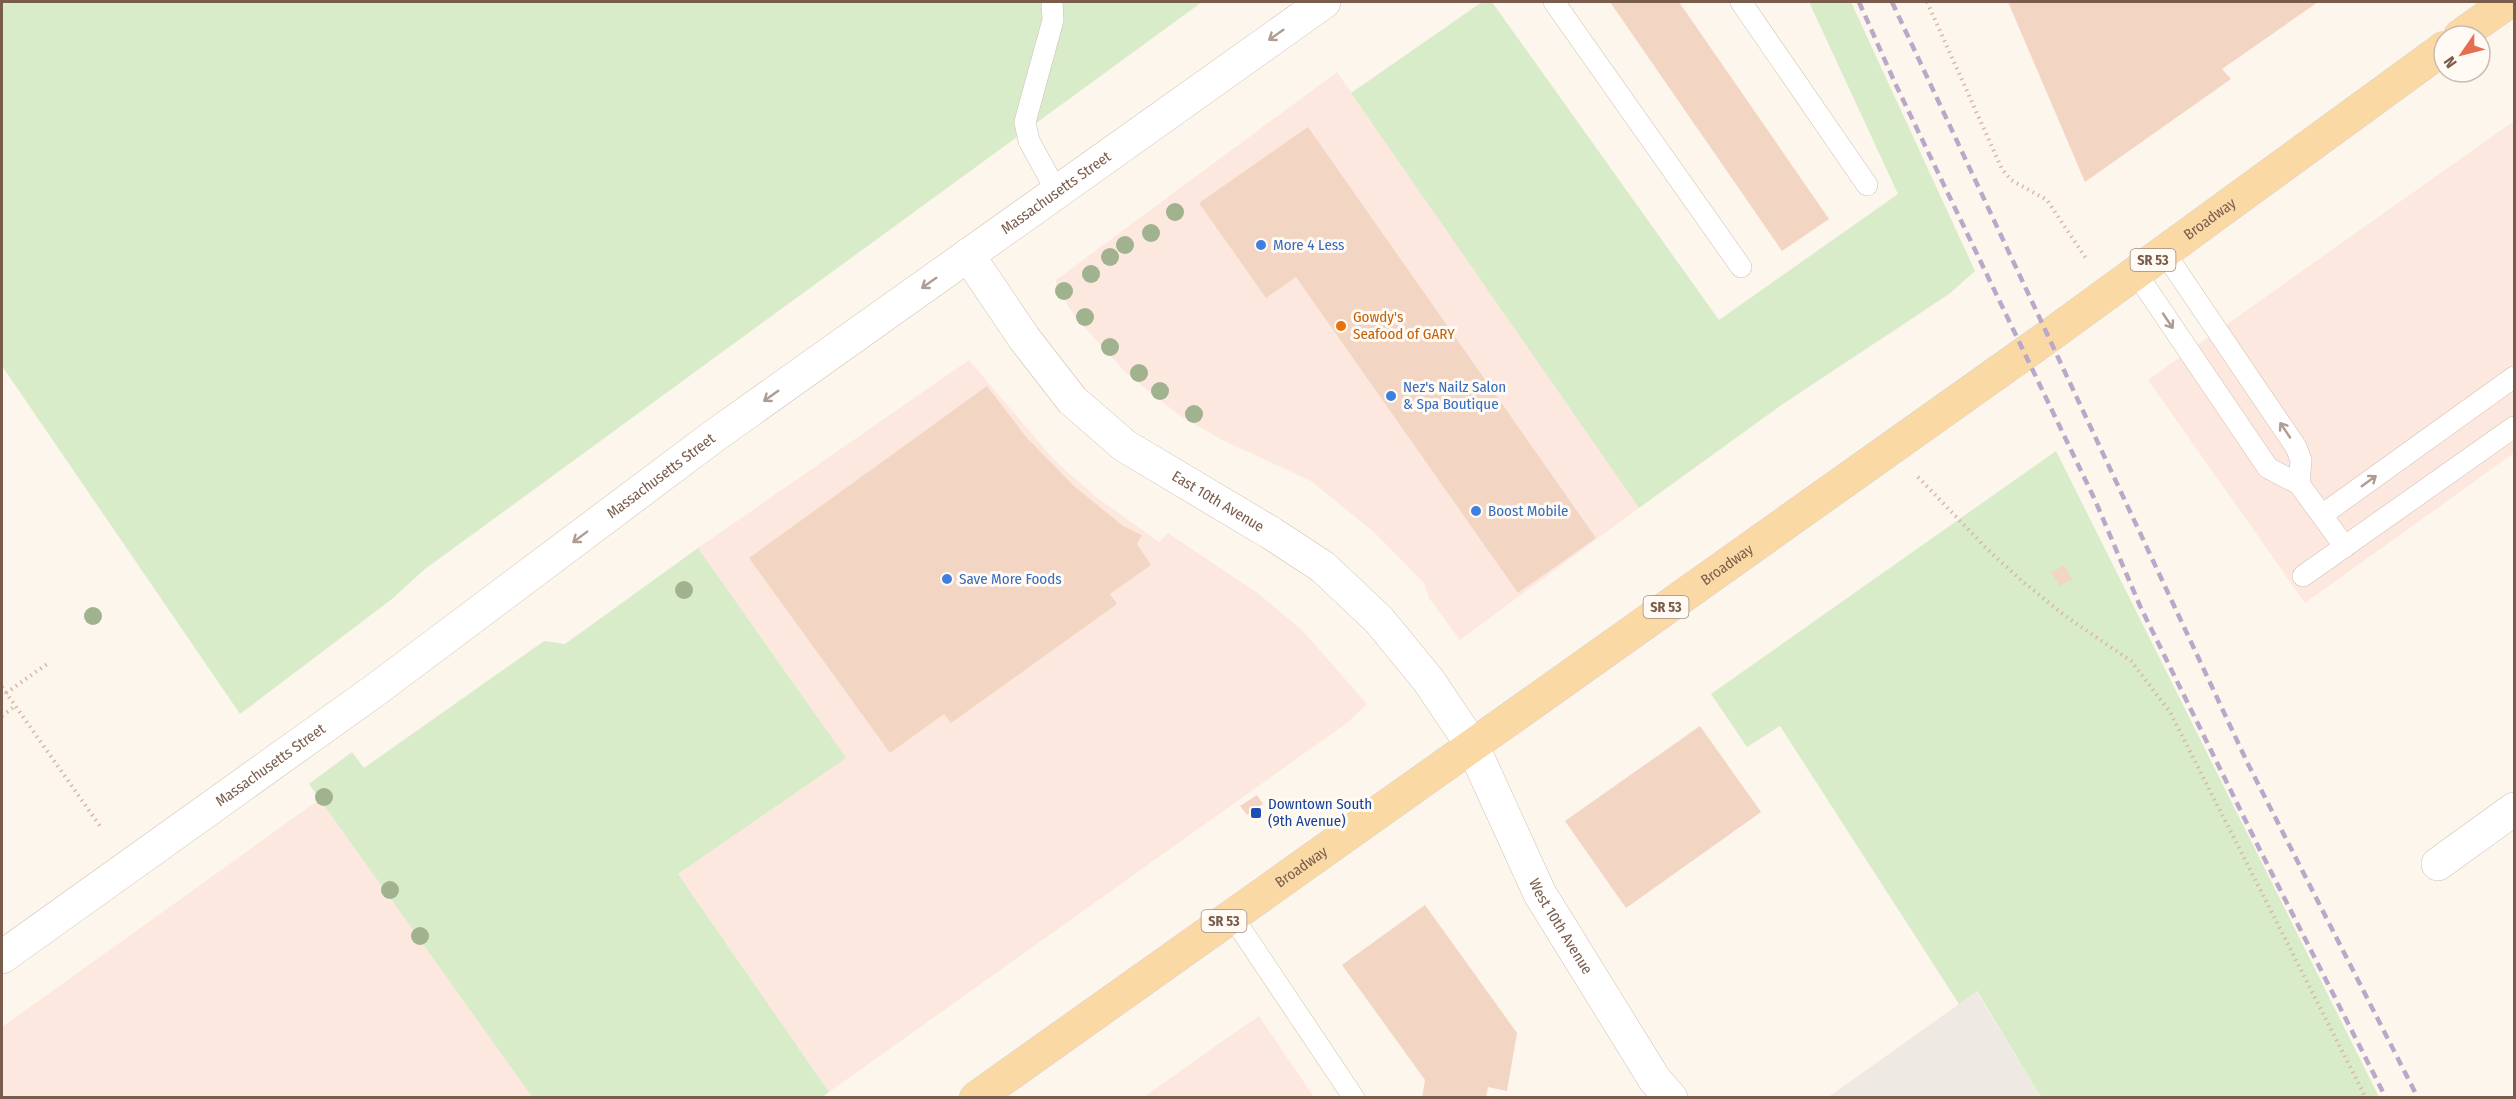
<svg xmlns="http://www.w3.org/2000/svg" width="2516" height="1099" font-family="'Fira Sans Condensed',sans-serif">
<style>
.commercial{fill:#fde8e0}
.industrial{fill:#efe9e4}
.green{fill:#d8ecc9}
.building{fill:#f3d5c3}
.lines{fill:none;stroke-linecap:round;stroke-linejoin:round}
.service-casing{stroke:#d1beb0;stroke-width:22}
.minor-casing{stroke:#d1beb0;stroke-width:34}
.tertiary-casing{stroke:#d1beb0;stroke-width:34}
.primary-casing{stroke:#dad1cd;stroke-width:34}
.path{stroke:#d9b8a5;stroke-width:4;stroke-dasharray:1.5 4.5;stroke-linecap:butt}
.service{stroke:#fff;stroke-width:21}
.minor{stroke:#fff;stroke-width:33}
.tertiary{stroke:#fff;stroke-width:33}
.primary{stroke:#fbd9a5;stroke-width:33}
.rail{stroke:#b9a8c9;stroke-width:4.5;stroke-dasharray:9 6;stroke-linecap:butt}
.tree{fill:#a0b28e}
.oneway{stroke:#af9d94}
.shop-dot{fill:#3f7fe0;stroke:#fffaf3;stroke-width:2}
.food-dot{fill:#e8710a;stroke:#fffaf3;stroke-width:2}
.transit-dot{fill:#1a4fb4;stroke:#fffaf3;stroke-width:2}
.labels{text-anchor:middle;stroke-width:6;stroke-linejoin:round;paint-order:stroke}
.shield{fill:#fffaf3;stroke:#a28b7f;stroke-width:1.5}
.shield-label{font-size:14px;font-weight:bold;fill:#7a5c4d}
.street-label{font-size:15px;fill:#7a5c4d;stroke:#fffaf3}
.shop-label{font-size:15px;fill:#366cbe;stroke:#fffaf3;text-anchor:start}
.food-label{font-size:15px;fill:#c56008;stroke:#fffaf3;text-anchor:start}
.transit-label{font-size:15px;fill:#164399;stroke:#fffaf3;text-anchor:start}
</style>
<rect width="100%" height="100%" fill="#fdf6ec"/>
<!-- commercial -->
<g class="commercial">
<path d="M1337,72L1639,508L1460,640L1429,598L1424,583L1374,532L1311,481L1220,439L1179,415L1127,374L1076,318L1056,287V280Z"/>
<path d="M2514,121V453L2305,603L2148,380Z"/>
<path d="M969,360L1055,461L1095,496L1159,542L1168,533L1259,594L1303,631L1367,704L1347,723L829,1092L678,874L845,758L698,548Z"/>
<path d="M320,799L532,1097H2V1027Z"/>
<path d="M1259,1016L1314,1097H1144L1227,1038Z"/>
</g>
<!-- industrial -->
<path class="industrial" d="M1976,991L2041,1097L1827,1098L1959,1004Z"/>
<!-- green -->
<g class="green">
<path d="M2,2H1202L425,569L392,599L240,714L2,366Z"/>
<path d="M1482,2H1492L1719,320L1898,194L1809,2H1851L1975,271L1949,294L1780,406L1639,508L1351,93Z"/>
<path d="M2056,451L2379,1097H2041L1977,991L1959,1004L1780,726L1747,747L1711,694Z"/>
<path d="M698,548L846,758L678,874L829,1092L821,1098L532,1097L309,784L352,752L364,768L544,641L565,644Z"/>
</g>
<!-- building -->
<g class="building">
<path d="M1610,2H1679L1829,219L1782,251Z"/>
<path d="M2008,2H2318L2222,69L2231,79L2085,182Z"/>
<path d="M1308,127L1596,538L1518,593L1296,277L1266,298L1199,203Z"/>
<path d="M987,386L1027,438L1074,486L1123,526L1142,535L1137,544L1151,565L1110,594L1117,604L951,723L944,714L890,753L749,558Z"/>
<path d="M2064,565L2072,579L2060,586L2051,573Z"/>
<path d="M1700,726L1761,812L1626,908L1565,821Z"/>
<path d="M1257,795L1263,804L1247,815L1240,806Z"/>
<path d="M1425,905L1517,1033L1507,1091L1488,1087L1486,1098H1422L1425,1080L1342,965Z"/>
</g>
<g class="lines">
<!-- service casing -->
<g class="service-casing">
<g id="service">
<path d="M1052,2L1053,20L1025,122L1029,141L1057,192"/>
<path d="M1554,2L1741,267"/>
<path d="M1741,2L1867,185"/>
<path d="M2164,252L2296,447L2301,460L2299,484"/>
<path d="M2136,273L2268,468L2299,484L2345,547"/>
<path d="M2322,515L2514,377"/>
<path d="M2303,576L2514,427"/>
<path d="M1232,916L1354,1098"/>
</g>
</g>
<!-- minor casing -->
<g class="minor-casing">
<g id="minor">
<path id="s1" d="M968,255L1024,338L1072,400L1125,446L1271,533L1323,567L1379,620L1429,681L1472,745L1540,894L1655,1080L1671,1098"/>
<path d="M2438,864L2514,809"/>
</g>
</g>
<!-- tertiary casing -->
<g class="tertiary-casing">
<g id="tertiary">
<path id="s2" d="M2,957L374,691L714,436L1324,2"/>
</g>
</g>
<!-- primary casing -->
<g class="primary-casing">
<g id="primary">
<path d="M2460,36L2508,2"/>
<path id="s3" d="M976,1098L2049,336L2444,48"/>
</g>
</g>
<!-- path -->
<g class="path">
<path d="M1927,2L2002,169L2011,180L2047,200L2087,260"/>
<path d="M1918,477L1987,549L2022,581L2064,615L2131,661L2170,712L2366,1098"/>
<path d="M2,687L100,826"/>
<path d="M6,693L47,664"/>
<path d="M2,716L15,706"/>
</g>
<!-- service -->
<use href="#service" class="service"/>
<!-- minor -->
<use href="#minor" class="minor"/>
<!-- tertiary -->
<use href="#tertiary" class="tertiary"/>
<!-- primary -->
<use href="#primary" class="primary"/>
<!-- rail -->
<g class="rail">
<path d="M1859,2L1895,83L2095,500L2140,606L2261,852L2386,1098"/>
<path d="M1892,2L2248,764L2418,1098"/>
</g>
</g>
<!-- trees -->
<g class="tree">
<circle cx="1175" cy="212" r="9"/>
<circle cx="1151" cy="233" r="9"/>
<circle cx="1125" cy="245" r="9"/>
<circle cx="1110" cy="257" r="9"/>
<circle cx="1091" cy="274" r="9"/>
<circle cx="1064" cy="291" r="9"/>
<circle cx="1085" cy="317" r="9"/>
<circle cx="1110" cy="347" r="9"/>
<circle cx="1139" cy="373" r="9"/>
<circle cx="1160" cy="391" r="9"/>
<circle cx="1194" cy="414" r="9"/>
<circle cx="684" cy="590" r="9"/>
<circle cx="93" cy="616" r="9"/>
<circle cx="324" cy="797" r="9"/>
<circle cx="390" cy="890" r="9"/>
<circle cx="420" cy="936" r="9"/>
</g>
<!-- one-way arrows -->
<defs><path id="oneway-shaft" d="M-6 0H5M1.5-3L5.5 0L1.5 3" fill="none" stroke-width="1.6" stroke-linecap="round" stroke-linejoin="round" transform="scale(1.5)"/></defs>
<g class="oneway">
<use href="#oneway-shaft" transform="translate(1276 35) rotate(145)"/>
<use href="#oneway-shaft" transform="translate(929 283) rotate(145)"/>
<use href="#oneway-shaft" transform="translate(2168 321) rotate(56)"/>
<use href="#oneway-shaft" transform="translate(771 396) rotate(145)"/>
<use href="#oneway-shaft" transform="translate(2285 430) rotate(-124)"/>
<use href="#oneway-shaft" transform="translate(2369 481) rotate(-36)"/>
<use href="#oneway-shaft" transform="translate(580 537) rotate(143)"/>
</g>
<!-- markers -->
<g class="shop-dot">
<circle cx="1261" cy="245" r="6"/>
<circle cx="1391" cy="396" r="6"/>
<circle cx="1476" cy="511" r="6"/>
<circle cx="947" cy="579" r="6"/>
</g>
<circle class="food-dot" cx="1341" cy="326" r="6"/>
<rect class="transit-dot" x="1250" y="807" width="12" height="12" rx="3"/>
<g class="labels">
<!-- shield labels -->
<g class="shield">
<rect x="2130.5" y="249" width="45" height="22" rx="4.5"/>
<rect x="1643.5" y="596" width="45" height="22" rx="4.5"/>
<rect x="1201.5" y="910" width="45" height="22" rx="4.5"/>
</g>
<g class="shield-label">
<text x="2153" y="265">SR 53</text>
<text x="1666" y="612">SR 53</text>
<text x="1224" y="926">SR 53</text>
</g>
<!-- street labels -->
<g class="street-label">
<text dy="5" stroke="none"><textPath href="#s2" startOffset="1302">Massachusetts Street</textPath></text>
<text dy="5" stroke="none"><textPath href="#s3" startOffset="1515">Broadway</textPath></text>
<text dy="5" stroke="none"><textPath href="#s2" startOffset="816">Massachusetts Street</textPath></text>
<text dy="5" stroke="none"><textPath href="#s1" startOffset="357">East 10th Avenue</textPath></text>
<text dy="5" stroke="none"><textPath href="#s3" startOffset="921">Broadway</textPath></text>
<text dy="5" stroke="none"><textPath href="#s2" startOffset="330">Massachusetts Street</textPath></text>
<text dy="5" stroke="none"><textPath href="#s3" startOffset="399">Broadway</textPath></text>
<text dy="5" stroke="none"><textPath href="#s1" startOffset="916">West 10th Avenue</textPath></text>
</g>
<!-- shop labels -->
<g class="shop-label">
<text x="1273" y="250">More 4 Less</text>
<text x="1403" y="392">Nez's Nailz Salon<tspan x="1403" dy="17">&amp; Spa Boutique</tspan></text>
<text x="1488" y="516">Boost Mobile</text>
<text x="959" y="584">Save More Foods</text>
</g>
<!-- food labels -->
<g class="food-label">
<text x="1353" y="322">Gowdy's<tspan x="1353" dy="17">Seafood of GARY</tspan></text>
</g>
<!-- transit labels -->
<g class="transit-label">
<text x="1268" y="809">Downtown South<tspan x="1268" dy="17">(9th Avenue)</tspan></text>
</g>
</g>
<!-- border -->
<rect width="2516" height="1099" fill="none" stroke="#7a5c4d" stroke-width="6"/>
<!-- north arrow -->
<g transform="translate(2462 54) rotate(235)"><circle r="28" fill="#fffaf3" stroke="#cabbb1" stroke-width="1.5"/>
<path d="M0-4.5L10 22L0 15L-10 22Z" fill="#e76f51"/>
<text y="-9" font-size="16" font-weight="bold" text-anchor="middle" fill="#7a5c4d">N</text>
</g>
</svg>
